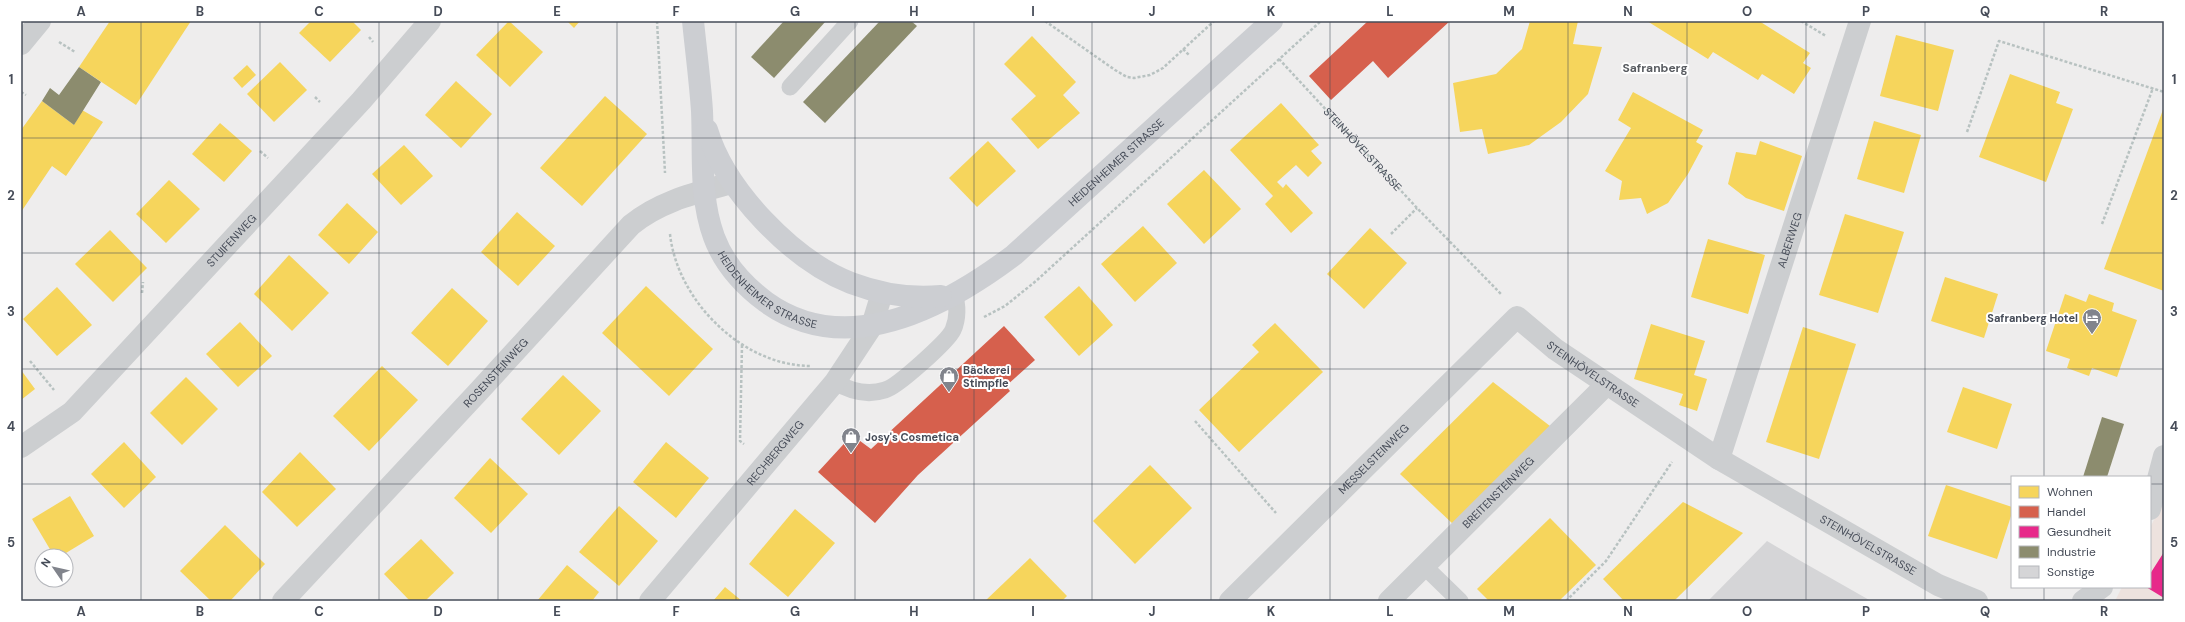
<svg xmlns="http://www.w3.org/2000/svg" width="2185" height="622" font-family="'DM Sans',sans-serif">
<style>
.medical{fill:#ede2de}
.homes{fill:#f6d55c}
.shops{fill:#d6604d}
.health{fill:#e7298a}
.industry{fill:#8c8c6e}
.building{fill:#d5d5d7}
.lines{fill:none;stroke-linecap:round;stroke-linejoin:round}
.path{stroke:#b8c2c1;stroke-width:2.5;stroke-dasharray:3 2;stroke-linecap:butt}
.lane{stroke:#ccced0;stroke-width:17}
.street{stroke:#ccced0;stroke-width:22}
.secondary{stroke:#ccced2;stroke-width:22}
.grid{fill:none;stroke:#464c58;stroke-width:1;stroke-opacity:0.55}
.labels{text-anchor:middle;stroke-width:4;stroke-linejoin:round;paint-order:stroke}
.street-label{font-size:11px;fill:#464c58;stroke:#fff}
.poi-label{font-size:11px;font-weight:bold;fill:#464c58;stroke:#fff;text-anchor:start}
.neighbourhood-label{font-size:12px;font-weight:bold;fill:#595c61;stroke:#fff}
.neatline{fill:none;stroke:#464c58;stroke-width:1.5}
.grid-label{font-size:13px;text-anchor:middle;font-weight:bold;fill:#464c58}
</style>
<rect width="100%" height="100%" fill="#eeeded"/>
<!-- medical -->
<path class="medical" d="M2164,499V601H2115L2122,587H2150V528Z"/>
<!-- homes -->
<g class="homes">
<path d="M110,21H191L136,105L79,67Z"/>
<path d="M311,21H352L361,30L330,62L299,33Z"/>
<path d="M509,21L543,52L510,87L476,55Z"/>
<path d="M567,21H580L574,28Z"/>
<path d="M1530,21H1578L1573,44L1602,47L1588,94L1561,122L1529,145L1488,154L1482,129L1460,132L1453,83L1496,74L1522,49Z"/>
<path d="M1647,21H1759L1810,53L1803,63L1811,68L1794,94L1762,74L1758,80L1713,52L1708,59Z"/>
<path d="M1896,35L1954,50L1938,111L1880,96Z"/>
<path d="M1032,36L1076,82L1063,95L1080,113L1038,149L1011,119L1036,96L1004,64Z"/>
<path d="M280,62L307,90L274,122L247,94Z"/>
<path d="M247,65L256,75L242,88L233,78Z"/>
<path d="M2010,74L2060,92L2056,103L2073,109L2046,182L1979,157Z"/>
<path d="M456,81L492,114L461,148L425,115Z"/>
<path d="M1633,92L1703,130L1696,142L1703,146L1688,174L1668,203L1647,214L1641,198L1619,200L1622,181L1605,171L1631,128L1618,120Z"/>
<path d="M605,96L647,134L582,206L540,168Z"/>
<path d="M42,101L74,125L82,110L103,122L66,176L52,166L21,212V130Z"/>
<path d="M1281,103L1319,145L1311,151L1322,163L1308,177L1296,165L1277,182L1283,188L1286,184L1313,213L1291,233L1265,204L1273,196L1230,150Z"/>
<path d="M2164,107V291L2104,269Z"/>
<path d="M1874,121L1921,135L1904,193L1857,179Z"/>
<path d="M220,123L252,151L224,182L192,154Z"/>
<path d="M988,141L1016,171L977,207L949,178Z"/>
<path d="M1760,141L1802,156L1784,211L1746,198L1728,184L1736,152L1756,155Z"/>
<path d="M404,145L433,176L401,205L372,174Z"/>
<path d="M1204,170L1241,209L1204,244L1167,204Z"/>
<path d="M169,180L200,209L166,243L136,214Z"/>
<path d="M347,203L378,232L349,264L318,235Z"/>
<path d="M517,212L555,246L518,286L481,252Z"/>
<path d="M1845,214L1904,232L1878,313L1819,295Z"/>
<path d="M1143,226L1177,263L1135,302L1101,264Z"/>
<path d="M1370,228L1407,263L1364,309L1327,274Z"/>
<path d="M110,230L147,268L113,302L75,264Z"/>
<path d="M1708,239L1765,255L1748,314L1691,297Z"/>
<path d="M289,255L329,293L292,331L254,294Z"/>
<path d="M1945,277L1998,294L1984,338L1931,321Z"/>
<path d="M646,286L713,349L669,396L602,333Z"/>
<path d="M1079,286L1113,325L1079,356L1044,317Z"/>
<path d="M57,287L92,325L57,356L23,319Z"/>
<path d="M452,288L488,321L448,366L411,333Z"/>
<path d="M2065,294L2086,302L2089,294L2114,303L2112,311L2137,320L2117,377L2092,368L2089,376L2067,368L2070,359L2046,351Z"/>
<path d="M240,322L272,356L238,387L206,354Z"/>
<path d="M1275,323L1323,372L1239,452L1199,410L1259,352L1252,345Z"/>
<path d="M1651,324L1705,341L1694,375L1707,379L1697,411L1679,405L1683,394L1634,379Z"/>
<path d="M1803,327L1856,344L1819,459L1766,442Z"/>
<path d="M382,366L418,400L369,451L333,416Z"/>
<path d="M21,370L35,389L21,400Z"/>
<path d="M563,375L601,411L559,455L521,419Z"/>
<path d="M186,377L218,409L182,445L150,413Z"/>
<path d="M1493,382L1550,426L1454,525L1400,474Z"/>
<path d="M1963,387L2012,404L1997,449L1947,432Z"/>
<path d="M124,442L156,477L124,508L91,474Z"/>
<path d="M666,442L709,478L676,518L633,482Z"/>
<path d="M300,452L336,489L297,527L262,492Z"/>
<path d="M490,458L528,494L491,533L454,498Z"/>
<path d="M1150,465L1192,508L1135,564L1093,521Z"/>
<path d="M1946,485L2012,507V513L1997,559L1928,536Z"/>
<path d="M70,496L94,536L61,556H54L32,519Z"/>
<path d="M1683,502L1743,533L1674,601H1624L1603,579Z"/>
<path d="M619,506L658,541L619,586L579,552Z"/>
<path d="M795,509L835,543L788,597L749,564Z"/>
<path d="M1550,518L1596,565L1559,601H1489L1477,589Z"/>
<path d="M225,525L265,564L230,601H211L180,571Z"/>
<path d="M421,539L454,573L425,601H410L384,574Z"/>
<path d="M1030,558L1067,596L1062,601H985Z"/>
<path d="M567,565L599,592L592,601H537Z"/>
<path d="M725,587L742,601H713Z"/>
</g>
<!-- shops -->
<g class="shops">
<path d="M1368,21H1450L1388,78L1373,61L1331,100L1309,76Z"/>
<path d="M1004,326L1035,360L1006,386L1010,391L918,475L875,523L818,472L852,435L871,449Z"/>
</g>
<!-- health -->
<path class="health" d="M2164,552V598L2146,587H2150V574Z"/>
<!-- industry -->
<g class="industry">
<path d="M784,21H826L774,78L751,57Z"/>
<path d="M880,21H911L917,26L825,123L803,102Z"/>
<path d="M79,67L101,82L74,125L42,101L50,88L59,95Z"/>
<path d="M2102,417L2124,424L2107,477H2083Z"/>
</g>
<!-- building -->
<path class="building" d="M1767,541L1799,560L1871,601H1708Z"/>
<g class="lines">
<!-- path -->
<g class="path">
<path d="M657,21L665,173"/>
<path d="M1045,21L1115,70L1127,77L1134,78L1150,75L1163,68L1214,21"/>
<path d="M1801,21L1826,36"/>
<path d="M369,37L373,42"/>
<path d="M59,42L75,52"/>
<path d="M1183,49L1190,56"/>
<path id="s1" d="M1279,59L1417,208L1501,294"/>
<path d="M21,92L26,95"/>
<path d="M315,97L320,102"/>
<path d="M1967,132L1999,41L2164,92"/>
<path d="M260,151L268,158"/>
<path d="M2102,224L2153,88"/>
<path d="M670,234C677,300 742,366 811,366"/>
<path d="M1391,234L1417,208"/>
<path d="M142,293L143,282"/>
<path d="M984,317L1005,306L1036,281L1321,21"/>
<path d="M742,345L740,441L744,444"/>
<path d="M30,361L54,390"/>
<path d="M1195,421L1276,513"/>
<path d="M1566,601L1606,561L1672,462"/>
</g>
<!-- lane -->
<g class="lane">
<path d="M790,87L850,21"/>
<path d="M835,382C850,391 867,396 885,390C897,387 948,341 953,330C958,319 958,305 954,294"/>
<path d="M1424,566L1460,601"/>
</g>
<!-- street -->
<g class="street">
<path d="M21,44L40,21"/>
<path id="s2" d="M21,447L72,412L361,101L430,21"/>
<path id="s3" d="M1719,459L1860,21"/>
<path d="M2150,509L2164,456"/>
<path id="s4" d="M283,601L479,391L631,225C660,201 696,193 732,183"/>
<path id="s5" d="M650,601L835,382L872,326L882,293"/>
<path id="s6" d="M1230,601L1517,317L1555,349L1719,459L1938,585L1977,601"/>
<path id="s7" d="M1389,601L1607,384"/>
<path d="M2083,601L2102,587"/>
</g>
<!-- secondary -->
<g class="secondary">
<path id="s8" d="M693,21C696,51 700,81 702,111C704,154 699,196 714,237C724,264 743,285 766,302C847,360 945,307 1014,255L1272,21"/>
<path d="M707,130C725,190 792,260 851,283C880,294 909,299 941,296"/>
</g>
</g>
<!-- grid -->
<path class="grid" d="M141,21V601M260,21V601M379,21V601M498,21V601M617,21V601M736,21V601M855,21V601M974,21V601M1092,21V601M1211,21V601M1330,21V601M1449,21V601M1568,21V601M1687,21V601M1806,21V601M1925,21V601M2044,21V477M21,138H2164M21,253H2164M21,369H2164M21,484H2012M2150,484H2164M2044,587V601"/>
<!-- icons -->
<defs>
<g id="hotel-pin" transform="scale(1)"><path d="M0 17L-7.5 6A9.5 9.5 0 1 1 7.5 6Z" fill="#81848c" stroke="#fff"/><path d="M-6-4.5h1.5V1H6V5H4.5V3h-9V5H-6ZM-4 0a1.8 1.8 0 1 1 3.6 0ZM.5 0V-2.5h3Q6-2.5 6 0Z" fill="#fff"/></g>
<g id="shop-pin" transform="scale(1)"><path d="M0 17L-7.5 6A9.5 9.5 0 1 1 7.5 6Z" fill="#81848c" stroke="#fff"/><path d="M-5-2.5h2.3a2.7 3.5 0 0 1 5.4 0H5L5.5 6h-11ZM-1.5-2.5h3a1.5 2.3 0 0 0-3 0Z" fill="#fff"/></g>
</defs>
<g fill-rule="evenodd">
<use href="#hotel-pin" x="2092" y="318"/>
<use href="#shop-pin" x="949" y="376"/>
<use href="#shop-pin" x="851" y="437"/>
</g>
<g class="labels">
<!-- street labels -->
<g class="street-label">
<text dy="4" stroke="none"><textPath href="#s1" startOffset="123">STEINHÖVELSTRASSE</textPath></text>
<text dy="4" stroke="none"><textPath href="#s8" startOffset="711">HEIDENHEIMER STRASSE</textPath></text>
<text dy="4" stroke="none"><textPath href="#s2" startOffset="296">STUIFENWEG</textPath></text>
<text dy="4" stroke="none"><textPath href="#s3" startOffset="230">ALBERWEG</textPath></text>
<text dy="4" stroke="none"><textPath href="#s8" startOffset="296">HEIDENHEIMER STRASSE</textPath></text>
<text dy="4" stroke="none"><textPath href="#s4" startOffset="312">ROSENSTEINWEG</textPath></text>
<text dy="4" stroke="none"><textPath href="#s6" startOffset="499">STEINHÖVELSTRASSE</textPath></text>
<text dy="4" stroke="none"><textPath href="#s5" startOffset="194">RECHBERGWEG</textPath></text>
<text dy="4" stroke="none"><textPath href="#s6" startOffset="202">MESSELSTEINWEG</textPath></text>
<text dy="4" stroke="none"><textPath href="#s7" startOffset="154">BREITENSTEINWEG</textPath></text>
<text dy="4" stroke="none"><textPath href="#s6" startOffset="823">STEINHÖVELSTRASSE</textPath></text>
</g>
<!-- poi labels -->
<g class="poi-label">
<text x="2078" y="322" text-anchor="end">Safranberg Hotel</text>
<text x="963" y="374">Bäckerei<tspan x="963" dy="13">Stimpfle</tspan></text>
<text x="865" y="441">Josy's Cosmetica</text>
</g>
<!-- neighbourhood labels -->
<g class="neighbourhood-label">
<text x="1655" y="72">Safranberg</text>
</g>
</g>
<!-- border -->
<rect width="2185" height="622" fill="none" stroke="#ffffff" stroke-width="44"/>
<!-- legend -->
<rect x="2011" y="476" width="140" height="112" fill="#ffffff" stroke="#b5b7bc"/>
<rect x="2019" y="486" width="20" height="12" fill="#f6d55c" stroke="#b5b7bc"/>
<text x="2047" y="496" font-size="12" fill="#464c58">Wohnen</text>
<rect x="2019" y="506" width="20" height="12" fill="#d6604d" stroke="#b5b7bc"/>
<text x="2047" y="516" font-size="12" fill="#464c58">Handel</text>
<rect x="2019" y="526" width="20" height="12" fill="#e7298a" stroke="#b5b7bc"/>
<text x="2047" y="536" font-size="12" fill="#464c58">Gesundheit</text>
<rect x="2019" y="546" width="20" height="12" fill="#8c8c6e" stroke="#b5b7bc"/>
<text x="2047" y="556" font-size="12" fill="#464c58">Industrie</text>
<rect x="2019" y="566" width="20" height="12" fill="#d5d5d7" stroke="#b5b7bc"/>
<text x="2047" y="576" font-size="12" fill="#464c58">Sonstige</text>
<!-- north arrow -->
<g transform="translate(54 568) rotate(304)"><circle r="19" fill="#ffffff" stroke="#b5b7bc"/>
<path d="M0-3L7 15L0 10L-7 15Z" fill="#81848c"/>
<text y="-6" font-size="11" font-weight="bold" text-anchor="middle" fill="#464c58">N</text>
</g>
<rect x="22" y="22" width="2141" height="578" class="neatline"/>
<g class="grid-label">
<text x="81" y="16">A</text>
<text x="200" y="16">B</text>
<text x="319" y="16">C</text>
<text x="438" y="16">D</text>
<text x="557" y="16">E</text>
<text x="676" y="16">F</text>
<text x="795" y="16">G</text>
<text x="914" y="16">H</text>
<text x="1033" y="16">I</text>
<text x="1152" y="16">J</text>
<text x="1271" y="16">K</text>
<text x="1390" y="16">L</text>
<text x="1509" y="16">M</text>
<text x="1628" y="16">N</text>
<text x="1747" y="16">O</text>
<text x="1866" y="16">P</text>
<text x="1985" y="16">Q</text>
<text x="2104" y="16">R</text>
<text x="11" y="84">1</text>
<text x="2174" y="84">1</text>
<text x="11" y="200">2</text>
<text x="2174" y="200">2</text>
<text x="11" y="316">3</text>
<text x="2174" y="316">3</text>
<text x="11" y="431">4</text>
<text x="2174" y="431">4</text>
<text x="11" y="547">5</text>
<text x="2174" y="547">5</text>
<text x="81" y="616">A</text>
<text x="200" y="616">B</text>
<text x="319" y="616">C</text>
<text x="438" y="616">D</text>
<text x="557" y="616">E</text>
<text x="676" y="616">F</text>
<text x="795" y="616">G</text>
<text x="914" y="616">H</text>
<text x="1033" y="616">I</text>
<text x="1152" y="616">J</text>
<text x="1271" y="616">K</text>
<text x="1390" y="616">L</text>
<text x="1509" y="616">M</text>
<text x="1628" y="616">N</text>
<text x="1747" y="616">O</text>
<text x="1866" y="616">P</text>
<text x="1985" y="616">Q</text>
<text x="2104" y="616">R</text>
</g>
</svg>
